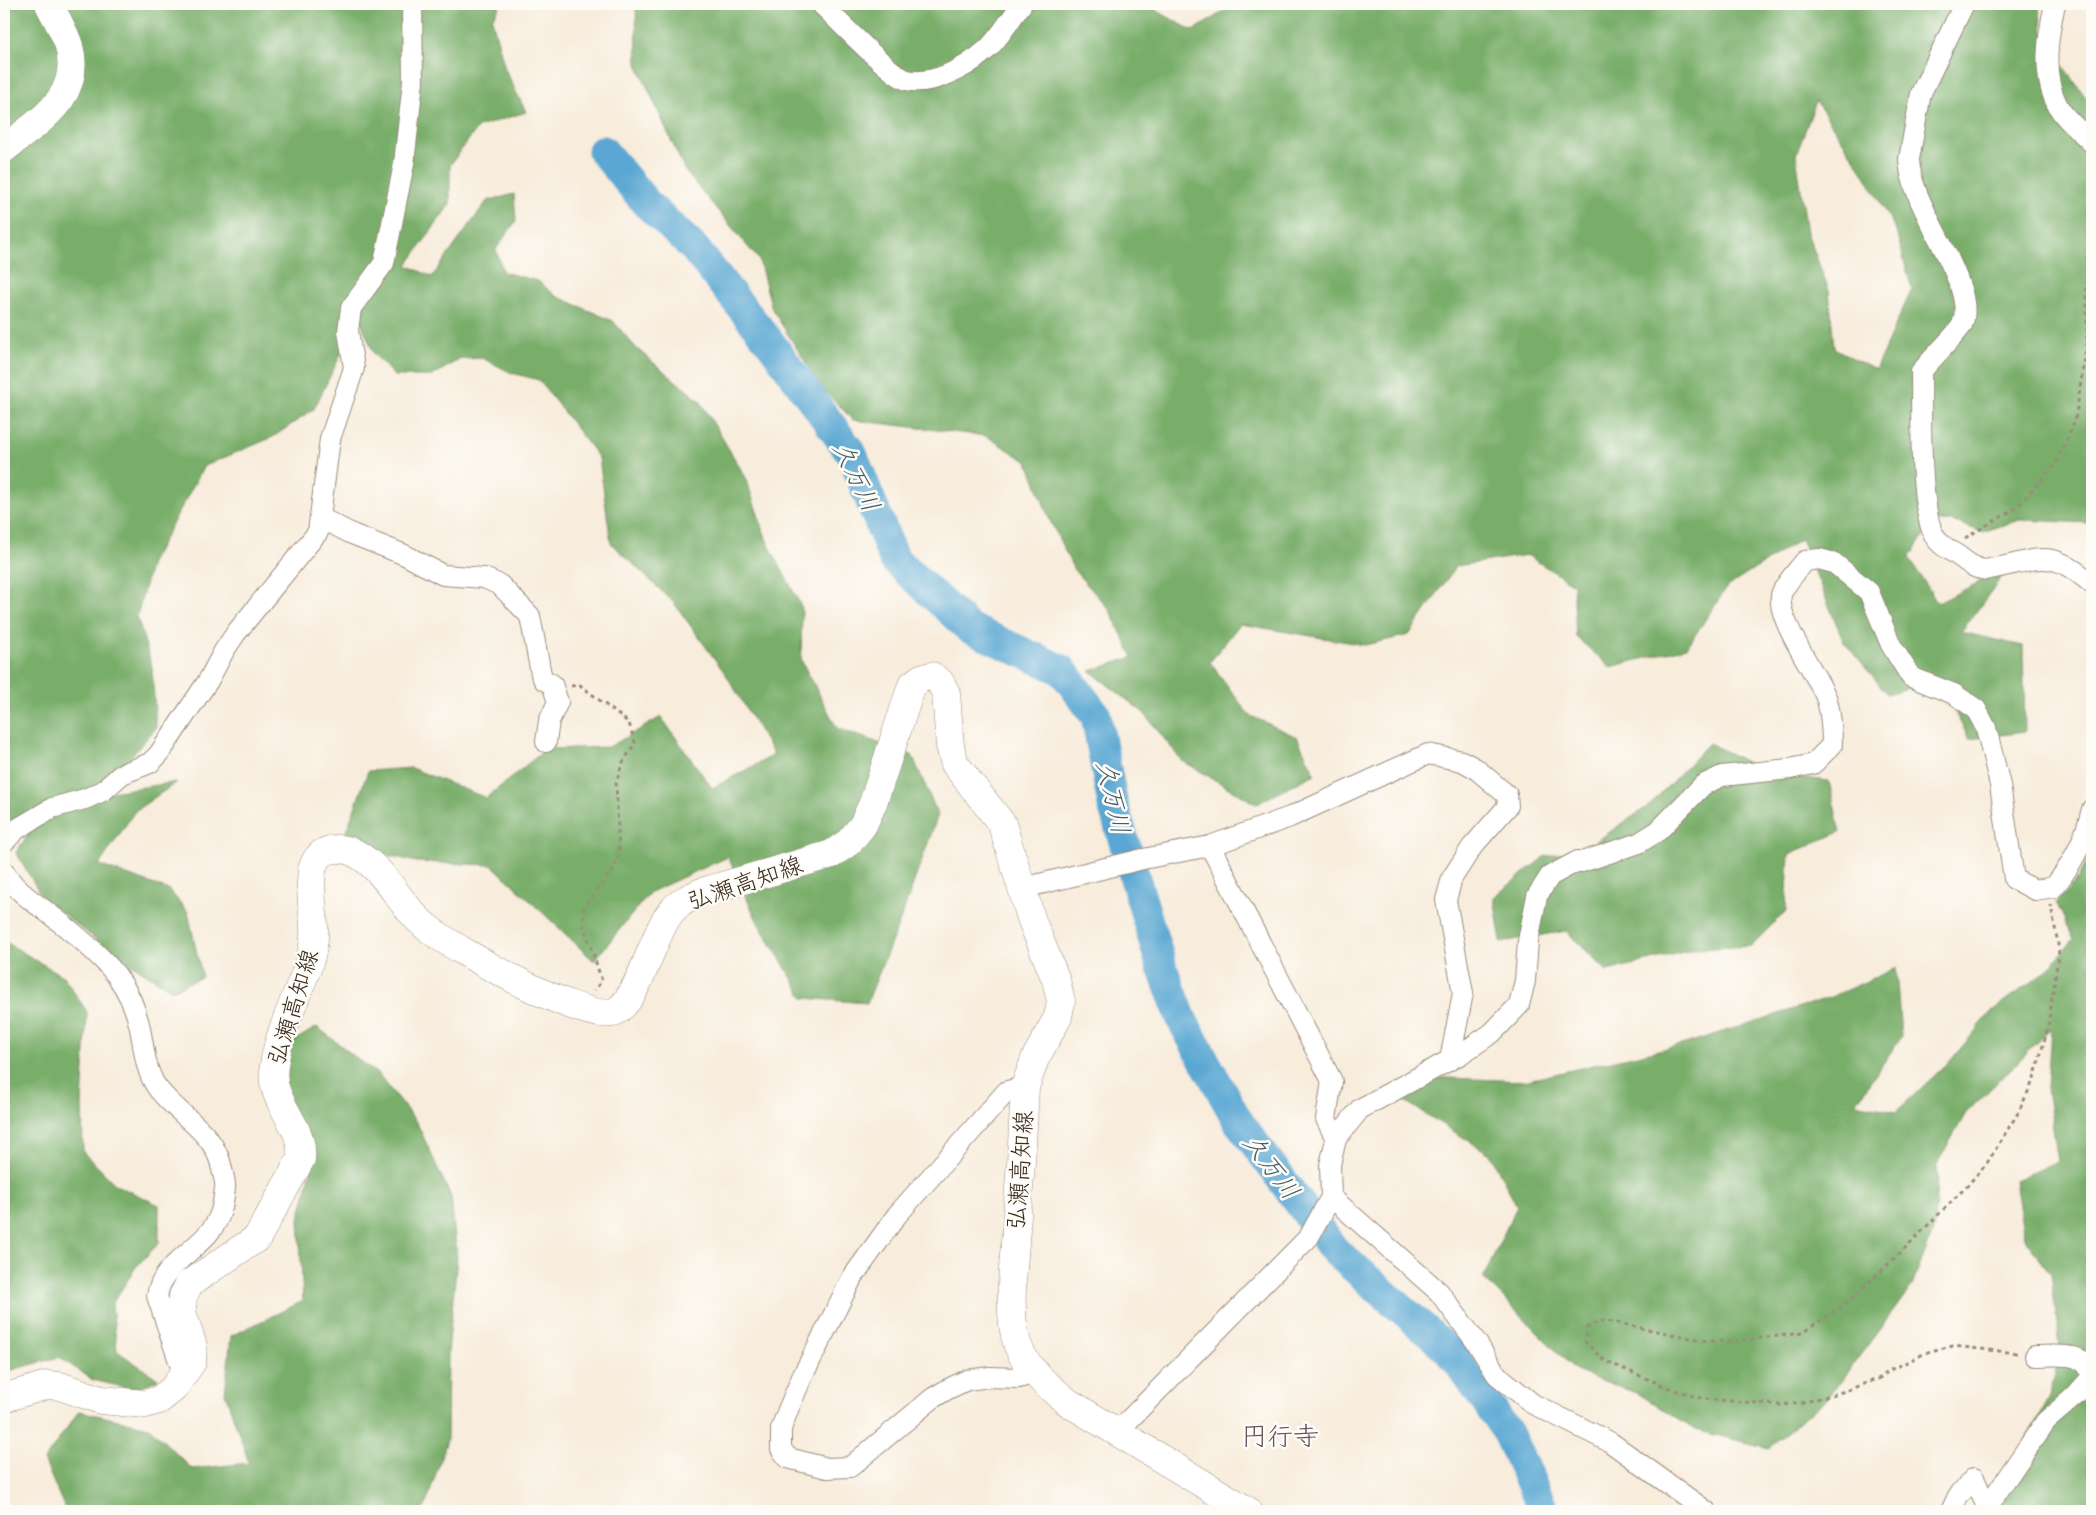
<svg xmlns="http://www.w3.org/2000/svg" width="2096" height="1515" font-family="Caveat,'Klee One',sans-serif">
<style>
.forest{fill:#79ae6a;stroke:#5a6c44;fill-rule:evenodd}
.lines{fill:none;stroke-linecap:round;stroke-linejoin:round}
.river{stroke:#5aa7d3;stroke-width:31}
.minor-casing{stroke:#9a8b7c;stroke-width:22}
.secondary-casing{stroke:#9a8b7c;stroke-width:29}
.path{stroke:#9a8b7c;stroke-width:3;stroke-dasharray:4 4;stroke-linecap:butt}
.minor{stroke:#fff;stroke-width:20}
.secondary{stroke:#fff;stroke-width:28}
.labels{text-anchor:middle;stroke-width:5;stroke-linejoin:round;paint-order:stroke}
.street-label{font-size:24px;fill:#3b2a1e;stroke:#fdfcf7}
.water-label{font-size:25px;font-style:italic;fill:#475c66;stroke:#fdfcf7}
.quarter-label{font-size:26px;fill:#64525d;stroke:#fdfcf7}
</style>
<rect width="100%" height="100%" fill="#fdfcf7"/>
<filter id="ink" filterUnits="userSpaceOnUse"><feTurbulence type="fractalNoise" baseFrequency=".02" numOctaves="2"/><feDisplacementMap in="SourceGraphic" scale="10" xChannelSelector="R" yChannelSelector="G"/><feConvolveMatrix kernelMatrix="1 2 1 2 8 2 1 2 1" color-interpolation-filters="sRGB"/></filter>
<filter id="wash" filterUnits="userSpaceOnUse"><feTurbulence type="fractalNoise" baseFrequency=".0096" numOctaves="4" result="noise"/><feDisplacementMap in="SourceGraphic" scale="20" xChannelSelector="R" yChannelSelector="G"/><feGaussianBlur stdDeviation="1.12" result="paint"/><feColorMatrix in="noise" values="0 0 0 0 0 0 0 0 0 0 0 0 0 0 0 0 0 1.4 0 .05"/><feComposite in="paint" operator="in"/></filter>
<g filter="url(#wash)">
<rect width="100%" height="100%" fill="#f8ecdb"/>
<!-- forest -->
<g class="forest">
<path d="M4,4H501L492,19L505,69L526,112L478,127L450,165V204L407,265L432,277L487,201L514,194L516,221L496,249L503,272L538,281L556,296L613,321L637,349L700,401L745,476L767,541L802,608L801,660L837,728L912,755L938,815L902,915L867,1003L804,998L758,923L728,857L650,892L594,961L492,865L416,862L342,844L368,771L411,768L486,798L546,749L609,747L661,717L712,788L774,755L727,676L674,603L611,543L599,458L539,380L512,373L482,358L460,359L432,376H394L374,354L359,317L314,409L273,437L204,466L151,563L137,616L152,667L156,728L98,794L177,782L135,811L99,865L169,890L188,912L202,977L172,990L110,951L42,897L16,852L41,816L4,830Z"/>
<path d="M636,4H1145L1193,31L1235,4H2038L2045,41L2092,106V526L2090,523L2020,520L1982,532L1952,521L1933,522L1909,558L1938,603L2009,567L1961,632L2023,646L2025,732L1969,739L1939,680L1887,694L1844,642L1801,539L1727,587L1687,647L1610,667L1576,637L1573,584L1527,555L1456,566L1409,635L1365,645L1240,624L1210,662L1249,715L1297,737L1315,774L1256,804L1181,760L1144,713L1090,671L1133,657L1109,609L1074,570L1049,518L1028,462L986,436L853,420L821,387L772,309L759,260L685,171L637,64ZM1816,101L1861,169L1895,228L1912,289L1875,370L1834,348L1829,290L1807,233L1796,155Z"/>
<path d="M1709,743L1770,774L1829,781L1840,832L1789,854L1786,911L1751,946L1695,949L1607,971L1566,931L1501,942L1494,897L1544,857L1586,848L1650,805Z"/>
<path d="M2092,848V1511H1997L2001,1487L2049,1397L2060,1346L2051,1274L2024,1238L2015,1180L2058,1162L2047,1088L2051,1029L1966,1113L1938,1162L1934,1229L1912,1286L1828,1398L1769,1448L1695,1430L1639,1394L1576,1371L1483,1278L1517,1206L1490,1154L1403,1100L1424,1077L1524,1081L1685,1044L1831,997L1896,968L1901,1037L1856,1103L1896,1112L1951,1060L1992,1011L2045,972L2074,939L2056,902L2076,882Z"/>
<path d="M4,941L64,977L87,1012L82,1105L83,1152L116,1185L159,1205V1243L136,1267L112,1304L117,1351L158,1379L135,1390L93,1380L59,1357L8,1371L4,1375Z"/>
<path d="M317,1027L380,1076L417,1123L451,1197L457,1258L448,1353L447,1440L425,1507L421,1511H66L44,1460L79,1411L149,1427L192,1469L249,1463L225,1393L231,1336L303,1301L299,1219L316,1151L284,1095L282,1048Z"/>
</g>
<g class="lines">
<!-- river -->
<path class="river" d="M603,151L648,205L694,248L771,344L852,454L894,559L969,628L1062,670L1096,716L1113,805L1162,968L1183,1022L1238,1121L1335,1251L1451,1352L1508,1433L1544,1511"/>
</g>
</g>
<g filter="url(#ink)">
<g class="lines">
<!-- minor casing -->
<g class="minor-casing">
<g id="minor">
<path d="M821,4C836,18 891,76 907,80C931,86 966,68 984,52C999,40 1010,19 1022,4"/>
<path d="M1964,4L1921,93L1909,159C1910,209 1979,285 1962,325C1958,333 1929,361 1921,372C1922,406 1917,518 1938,541C1943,547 1953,552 1960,557C1969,564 1979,572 1990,569C2041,560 2048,546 2092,584"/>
<path d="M2055,4C2048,35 2041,76 2058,106C2065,120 2082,132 2092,143"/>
<path d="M321,518L352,534L405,555L443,575L484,578L500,585L530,616L541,674L544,680L552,684L558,702L549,721L546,742"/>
<path d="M4,842L17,829L52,808L85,799L103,791L122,774L150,763L159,754L208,681L224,651L236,633L318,532L330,439L354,368L348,331L351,308L384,263L404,164L413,81L412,4"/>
<path d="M1210,846L1332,1081L1326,1119L1336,1139"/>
<path d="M4,871C14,889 31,900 47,912C71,931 98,952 117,976C127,990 135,1007 139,1024C144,1044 144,1068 156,1086C177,1116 215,1130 222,1169C223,1175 226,1182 225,1188C224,1196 223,1206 220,1214C208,1248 163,1259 157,1296L184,1376"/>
<path d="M1023,888L1143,859L1210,846L1290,817L1428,754L1462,761L1475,768L1507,795L1508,806L1472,847L1452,878L1446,900L1463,993L1450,1060"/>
<path d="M1025,1087L1007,1091L897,1215L852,1278L802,1377L788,1410L781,1429V1449L788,1458L827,1468L850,1467L933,1398L948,1389L967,1380L990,1377L1019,1378L1035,1373"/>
<path d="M1331,1197L1439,1292L1477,1343L1497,1375L1533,1404L1610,1442L1706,1511"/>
<path d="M1116,1433L1309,1237L1331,1197L1330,1165L1336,1139L1360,1109L1461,1054L1492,1033L1519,1005L1525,981L1528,941L1537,896L1550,876L1578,861L1582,862L1639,843L1658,831L1703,785L1722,776L1790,769L1813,764L1832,745C1832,730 1831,715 1827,700C1819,676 1772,615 1782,592C1787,581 1798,570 1805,561L1819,559L1834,563L1869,592L1891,645L1911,677L1954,694L1976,709L1986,728L2000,785L2014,879L2035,890L2054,887C2073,863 2085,840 2092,809"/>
<path d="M1951,1511L1958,1496L1974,1478L1987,1507"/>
<path d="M1987,1511V1507L2046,1421L2075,1396L2092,1377C2088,1350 2056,1356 2035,1356"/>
</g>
</g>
<!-- secondary casing -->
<g class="secondary-casing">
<g id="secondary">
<path d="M4,149C38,121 83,98 69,46C65,32 55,17 49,4"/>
<path d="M4,1398L47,1385L60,1386L101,1400L145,1404L159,1400L173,1389L192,1362L193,1346L182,1312L183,1296L190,1283L257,1238L301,1159C304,1130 282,1114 275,1087C266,1057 297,997 308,966C312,954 315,941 314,929C314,911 306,875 316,860C325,846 345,847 357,854C388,872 401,908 429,929C456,950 580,1020 611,1013C638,1007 652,934 671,912C679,902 690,897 702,892L832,854L849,842L863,825L873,803L912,685L921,678L932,676L940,682L946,693L950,746L955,764L1002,824L1032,921L1056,980L1061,1001L1058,1017L1035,1059L1025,1087C1023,1135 1020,1182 1016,1229C1014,1262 1008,1304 1015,1336C1021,1365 1047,1386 1069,1403L1248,1511"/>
</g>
</g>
<!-- path -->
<g class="path">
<path d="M1965,538L2016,508L2056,464L2075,421L2087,342V261L2092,191"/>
<path d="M571,686L580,685L629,723L635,743L622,764L616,783L619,853L613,870L584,907L583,924L602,981L594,990"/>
<path d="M2017,1353L1953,1346L1930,1351L1890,1370L1880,1378L1842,1392L1802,1403L1781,1405L1705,1399L1674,1390L1605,1361L1585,1342L1588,1327L1598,1322L1607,1321L1701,1340L1728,1342L1802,1333L1848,1302L1898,1255L1966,1187L1987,1163L2018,1113L2034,1079L2048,1027L2059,950L2051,905"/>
</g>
<!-- minor -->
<use href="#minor" class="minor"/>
<!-- secondary -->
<use href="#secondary" class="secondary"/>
</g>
</g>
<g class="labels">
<!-- street labels -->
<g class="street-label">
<text transform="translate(745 883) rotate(-19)" y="8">弘瀬高知線</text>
<text transform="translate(293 1007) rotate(-73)" y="8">弘瀬高知線</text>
<text transform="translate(1020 1170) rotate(-86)" y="8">弘瀬高知線</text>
</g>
<!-- water labels -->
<g class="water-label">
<text transform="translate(857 476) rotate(64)" y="9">久万川</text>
<text transform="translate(1114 797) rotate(77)" y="9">久万川</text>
<text transform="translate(1272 1166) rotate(53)" y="9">久万川</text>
</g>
<!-- quarter labels -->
<g class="quarter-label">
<text x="1280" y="1445">円行寺</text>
</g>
</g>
<!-- margin -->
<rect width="2096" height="1515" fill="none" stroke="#fdfcf7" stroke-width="20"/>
</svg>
